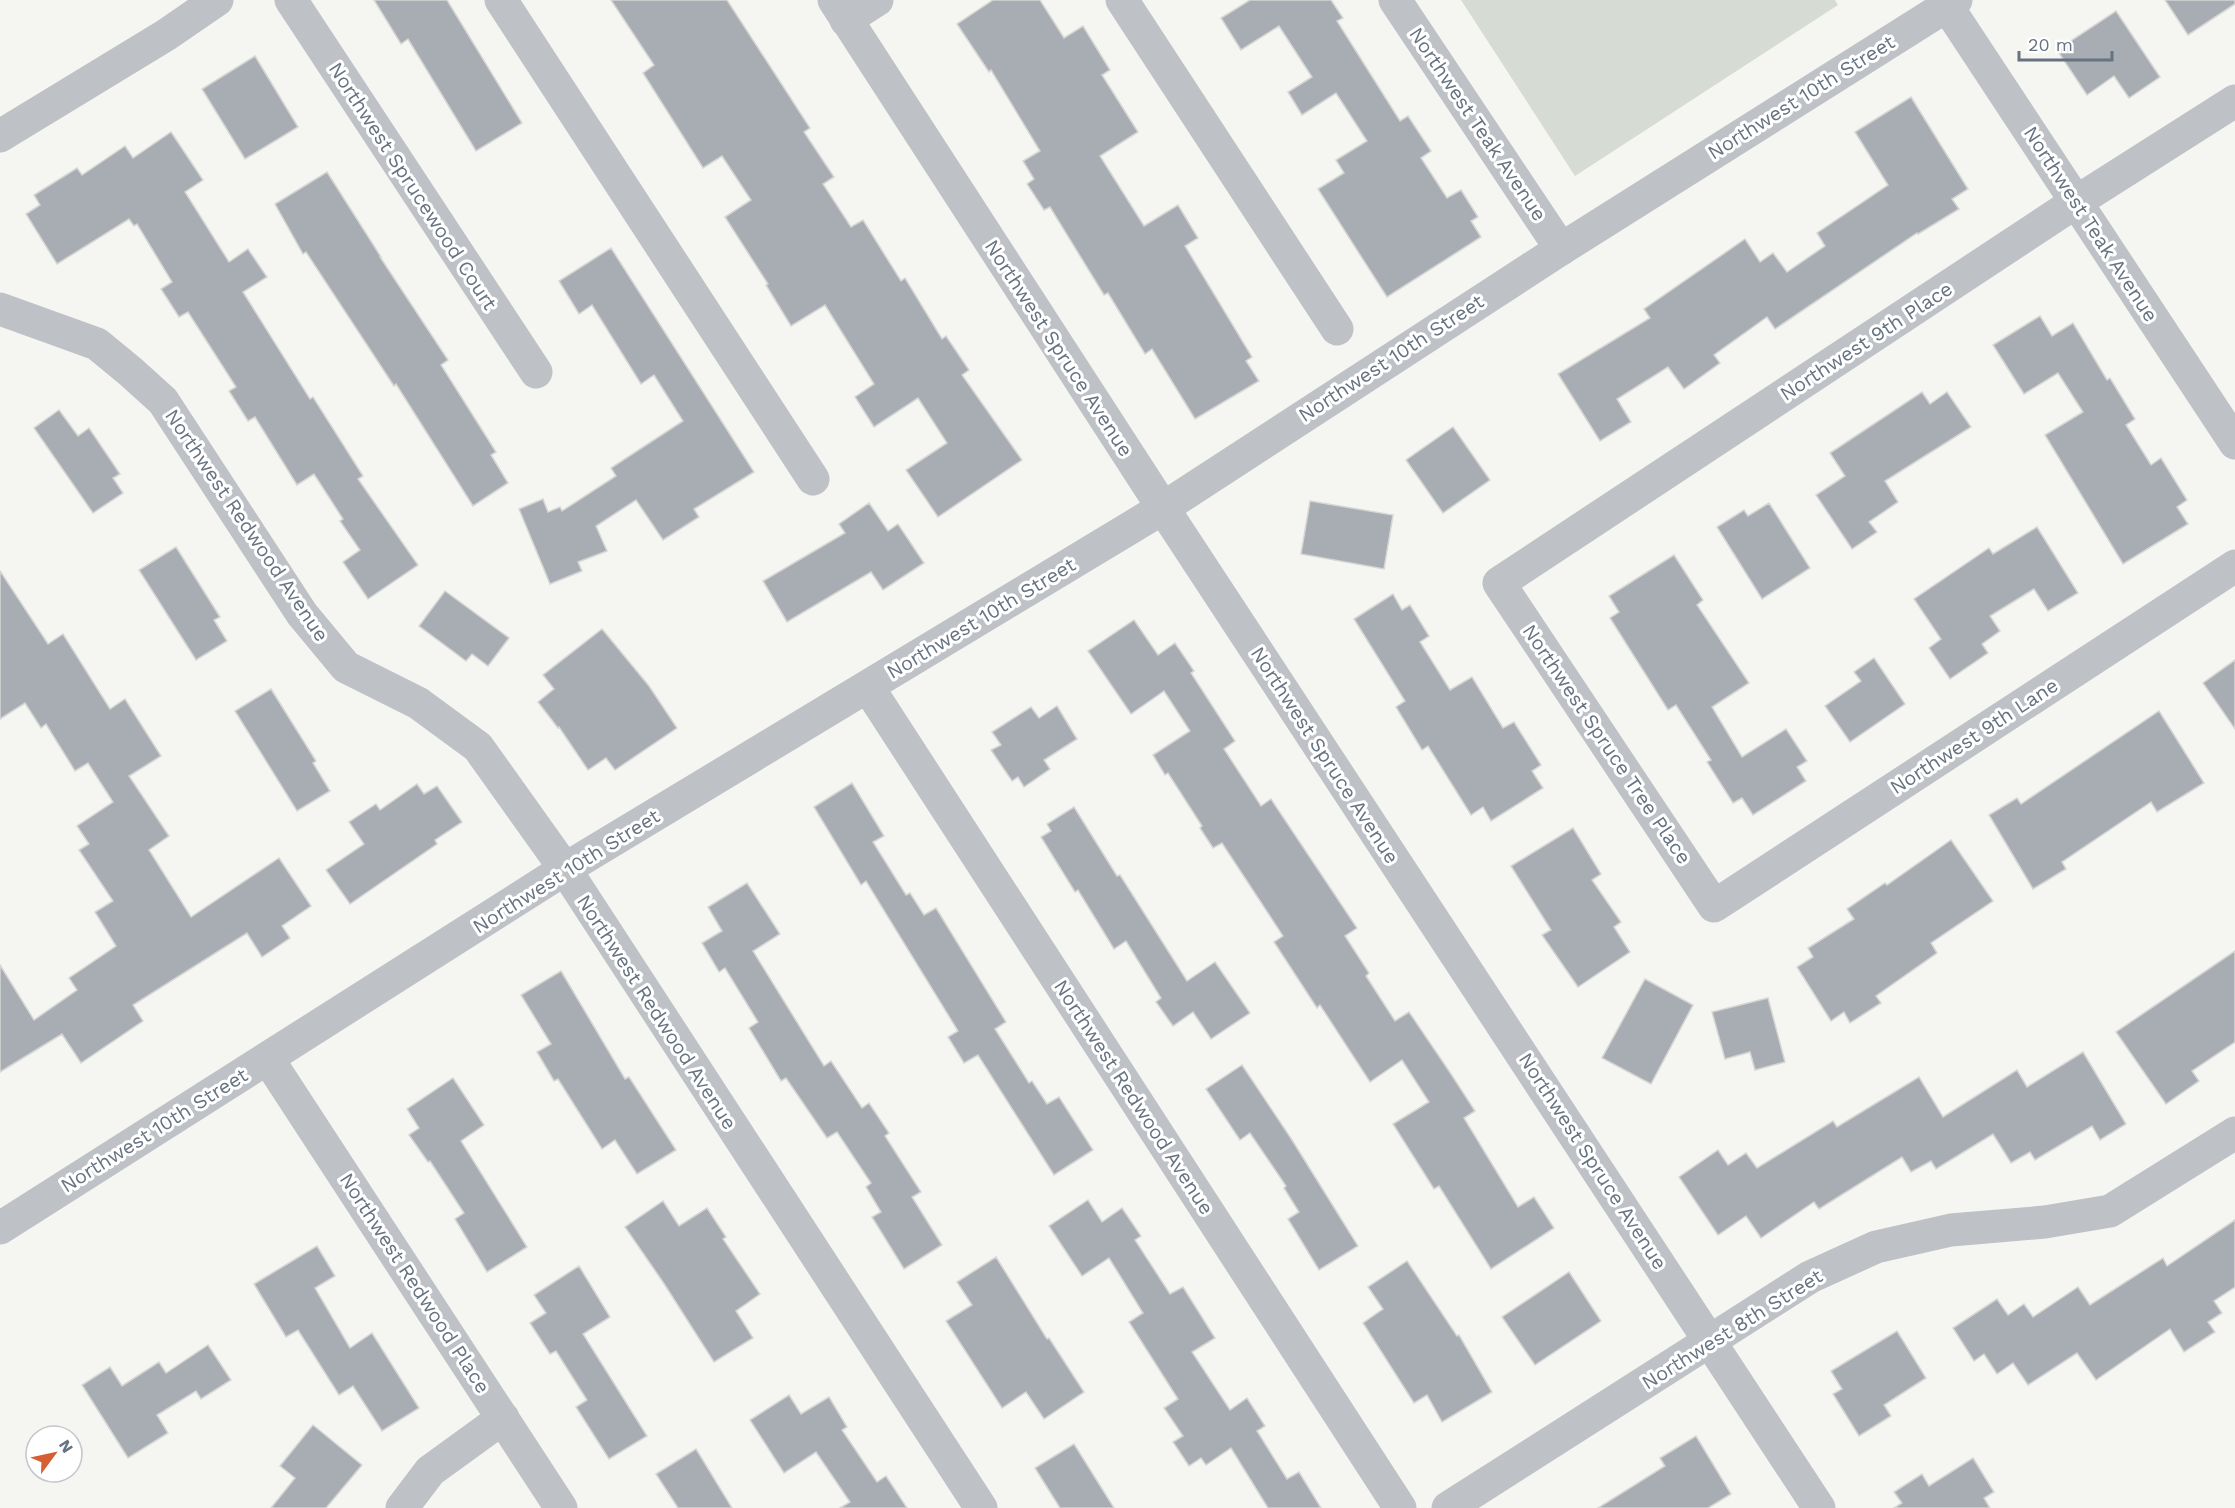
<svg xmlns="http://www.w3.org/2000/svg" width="2235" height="1508" font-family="'Work Sans',sans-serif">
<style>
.green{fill:#d6dbd3}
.building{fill:#a7adb3;stroke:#d6d6d4;stroke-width:1.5}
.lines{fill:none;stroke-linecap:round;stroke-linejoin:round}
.minor{stroke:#bec1c5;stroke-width:33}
.labels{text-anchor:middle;stroke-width:6;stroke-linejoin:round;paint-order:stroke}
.street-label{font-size:20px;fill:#667380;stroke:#fff}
</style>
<rect width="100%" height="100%" fill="#f5f5f2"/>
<!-- green -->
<path class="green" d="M1461,0H1835L1838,5L1575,176Z"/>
<!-- building -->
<g class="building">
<path d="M374,0H447L522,123L476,151L408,39L401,44Z"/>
<path d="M611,0H727L810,128L804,132L834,177L823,184L851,227L863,220L901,281L905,278L942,339L946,336L969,370L962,375L1022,460L938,517L906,470L947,443L918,398L874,427L855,397L874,384L825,305L791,326L766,285L768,284L725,217L751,200L722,156L703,168L643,73L654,65Z"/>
<path d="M993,0H1040L1064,38L1083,26L1110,70L1102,75L1138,132L1100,156L1144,226L1178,205L1198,238L1185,246L1252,357L1246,361L1259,381L1195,419L1152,349L1145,354L1108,293L1104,295L1050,207L1044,210L1027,184L1034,179L1023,161L1040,151L991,70L989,72L957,24Z"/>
<path d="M1250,0H1331L1343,18L1337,21L1400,121L1408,116L1431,151L1421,158L1447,198L1461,190L1478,217L1471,221L1481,237L1387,297L1318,189L1344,173L1336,160L1367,141L1336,93L1302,115L1288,92L1312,77L1279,26L1241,50L1221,18Z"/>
<path d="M2165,0H2235V4L2188,35Z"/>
<path d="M2116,11L2160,77L2129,98L2114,76L2087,95L2057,50Z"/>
<path d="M255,56L298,127L245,159L202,89Z"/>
<path d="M1911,97L1968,189L1952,199L1959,209L1918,234L1917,233L1775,329L1767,317L1714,355L1720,363L1684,389L1668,367L1617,399L1631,422L1600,441L1558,374L1650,318L1644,309L1745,239L1760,262L1773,253L1787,272L1825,246L1817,233L1888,185L1855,132Z"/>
<path d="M171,132L203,180L185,192L229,262L248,249L267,277L243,292L310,399L313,397L363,476L358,479L418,565L368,599L343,562L360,550L340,521L343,519L314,474L297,485L255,417L248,421L229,391L236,387L188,312L179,317L161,289L172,282L137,224L134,226L129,219L57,264L26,214L40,205L34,195L77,168L82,175L125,146L133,158Z"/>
<path d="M327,172L381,257H380L448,360L441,365L496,452L491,455L508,483L473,506L396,384L394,386L306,252L303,254L275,204Z"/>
<path d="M611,248L754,472L694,509L699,517L663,540L636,500L596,526L607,551L578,562L582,571L550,584L519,509L543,499L548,512L560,507L562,511L616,476L611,468L683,421L654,375L641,384L592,305L579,314L559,281Z"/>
<path d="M2040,316L2052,336L2073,323L2107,380L2110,378L2135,419L2126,425L2151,465L2161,458L2187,500L2177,507L2188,524L2123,564L2045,435L2083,412L2058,373L2024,394L1993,345Z"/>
<path d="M1922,392L1930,404L1947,392L1971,427L1885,481L1898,502L1869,522L1877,532L1852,549L1816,495L1845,476L1830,453Z"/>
<path d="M59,410L78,436L89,428L120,474L113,478L123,493L93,513L34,428Z"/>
<path d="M1453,427L1490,480L1443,513L1406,460Z"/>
<path d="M1310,501L1393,515L1384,569L1301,554Z"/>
<path d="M869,503L888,531L898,524L924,563L883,590L871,572L787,622L763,581L845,533L839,524Z"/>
<path d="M1769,503L1810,568L1762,599L1717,527L1744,510L1748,516Z"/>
<path d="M2037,527L2078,593L2048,611L2034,589L1990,616L2000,631L1982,644L1988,653L1950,679L1929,648L1941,639L1914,599L1989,548L1993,554Z"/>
<path d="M176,547L220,617L214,620L227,641L196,660L139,570Z"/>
<path d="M1674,555L1703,600L1697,605L1749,683L1712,707L1742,757L1786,729L1807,761L1797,767L1806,781L1753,815L1742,798L1733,803L1707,762L1711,760L1676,705L1668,710L1610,618L1619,612L1609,596Z"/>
<path d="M0,571L48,644L63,634L110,709L125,699L161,756L129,776L169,836L149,850L191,917L279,858L311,906L282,926L290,938L262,957L247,933L133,1005L143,1021L81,1063L62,1034L0,1072V965L34,1020L77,990L69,978L116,946L95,912L113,901L79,850L89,844L77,826L113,802L88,763L75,771L46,724L41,728L25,703L0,719Z"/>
<path d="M445,591L509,638L488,666L472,654L466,661L419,626Z"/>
<path d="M1393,594L1402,610L1410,605L1429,636L1420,642L1450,690L1472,677L1503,728L1514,722L1541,765L1532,771L1543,788L1491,821L1483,807L1471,815L1428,746L1422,750L1396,707L1405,701L1354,619Z"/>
<path d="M1134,620L1158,655L1175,643L1194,671L1191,673L1235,741L1224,749L1261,806L1271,799L1357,928L1345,936L1369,973L1366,976L1395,1021L1409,1012L1449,1071L1475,1111L1464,1118L1518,1207L1534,1197L1554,1228L1491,1269L1439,1186L1434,1189L1393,1124L1429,1102L1402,1060L1370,1082L1320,1005L1317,1008L1274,942L1283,936L1222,843L1213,848L1200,828L1202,826L1168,773L1165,775L1153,755L1190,731L1164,691L1131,714L1088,651Z"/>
<path d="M602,629L649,686L677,728L615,770L606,758L588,770L559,727L558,728L538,702L554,689L543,675Z"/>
<path d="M1874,658L1905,704L1850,742L1825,706L1861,681L1854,672Z"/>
<path d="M2235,660V729L2203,683Z"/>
<path d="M271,689L316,761L313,763L330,791L297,811L235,711Z"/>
<path d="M1057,706L1077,739L1044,760L1050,769L1024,787L1018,777L1012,781L991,750L1001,745L992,732L1031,707L1039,718Z"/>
<path d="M2159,711L2204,783L2157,812L2151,802L2062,862L2066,869L2033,889L1989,815L2017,798L2021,804Z"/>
<path d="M852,783L884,836L873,842L906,895L910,893L924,915L936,908L1006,1022L995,1029L1029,1083L1032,1081L1047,1104L1059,1097L1093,1150L1054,1175L978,1055L964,1063L948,1037L958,1031L866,881L861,885L814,807Z"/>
<path d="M417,784L424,794L437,786L462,822L435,840L437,844L350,904L326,870L364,844L349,822L376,804L380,810Z"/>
<path d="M1074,807L1117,876L1120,875L1187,981L1215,962L1250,1013L1211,1039L1193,1012L1173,1026L1156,1002L1161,998L1126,941L1114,949L1078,890L1075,892L1041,837L1051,831L1047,824Z"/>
<path d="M1573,828L1601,874L1592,880L1621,922L1614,927L1630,952L1578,987L1542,935L1551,930L1511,866Z"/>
<path d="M1951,840L1993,901L1931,943L1937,953L1876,996L1881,1003L1850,1023L1844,1012L1831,1021L1797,967L1813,957L1808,948L1854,919L1847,909L1885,883L1887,885Z"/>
<path d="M747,883L780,934L753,951L824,1066L831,1061L862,1108L869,1103L889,1133L885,1136L921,1192L912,1197L942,1245L904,1269L872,1217L881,1212L866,1187L871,1183L837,1132L827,1138L786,1078L781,1081L749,1028L758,1022L725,968L719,972L702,943L722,931L708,907Z"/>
<path d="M2235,951V1042L2192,1071L2199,1081L2166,1104L2116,1032Z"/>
<path d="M561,971L625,1079L629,1077L676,1150L637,1174L615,1140L602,1149L558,1079L554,1081L537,1052L551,1044L521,995Z"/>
<path d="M1645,979L1693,1005L1651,1084L1602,1058Z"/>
<path d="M1768,998L1785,1062L1755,1070L1750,1052L1725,1059L1712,1012Z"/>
<path d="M2083,1052L2126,1124L2100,1140L2092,1126L2035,1160L2030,1152L2011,1163L1993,1134L1936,1169L1931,1161L1911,1172L1902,1157L1819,1209L1814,1202L1761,1238L1746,1216L1718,1235L1679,1177L1718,1150L1728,1165L1746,1153L1757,1168L1833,1121L1837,1127L1919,1077L1943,1117L2017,1070L2027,1087Z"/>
<path d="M1242,1065L1292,1140L1358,1246L1319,1270L1288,1219L1299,1212L1284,1188L1286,1186L1250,1133L1240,1140L1206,1089Z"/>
<path d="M453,1078L484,1125L461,1141L527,1247L487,1272L455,1219L464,1213L430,1161L428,1162L409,1135L419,1128L407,1109Z"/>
<path d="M1088,1200L1102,1222L1122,1208L1141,1236L1135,1240L1170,1294L1183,1287L1215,1338L1192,1352L1230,1410L1247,1398L1265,1426L1257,1431L1287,1479L1299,1472L1321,1508H1268L1231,1448L1206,1465L1201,1458L1189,1466L1173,1442L1183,1436L1164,1408L1178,1399L1129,1322L1143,1313L1109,1258L1082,1276L1049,1226Z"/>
<path d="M663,1201L679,1226L707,1208L726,1237L723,1239L760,1294L736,1311L753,1338L714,1362L663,1282L625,1227Z"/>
<path d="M2235,1220V1287L2214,1301L2222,1313L2208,1322L2215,1332L2184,1352L2170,1329L2096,1380L2077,1353L2028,1385L2013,1363L1997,1374L1984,1354L1974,1361L1953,1328L1997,1299L2008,1315L2024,1304L2033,1317L2078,1287L2090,1305L2163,1258L2167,1266Z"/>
<path d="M317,1246L335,1276L315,1288L350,1348L372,1333L419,1408L382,1431L353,1386L339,1395L298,1330L286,1337L254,1284Z"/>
<path d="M996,1257L1047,1339L1049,1338L1084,1392L1044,1419L1026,1392L1002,1408L946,1321L972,1305L957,1282Z"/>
<path d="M1407,1261L1457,1336L1459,1335L1492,1392L1442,1422L1427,1395L1414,1403L1363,1323L1383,1309L1368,1287Z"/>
<path d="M579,1266L610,1317L583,1334L647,1436L609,1459L576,1407L587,1400L556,1351L550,1354L530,1323L546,1313L534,1295Z"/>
<path d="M1569,1272L1601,1321L1535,1365L1502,1317Z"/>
<path d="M1897,1331L1926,1378L1884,1405L1891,1416L1859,1436L1833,1394L1842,1389L1831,1371Z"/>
<path d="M208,1345L231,1380L201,1399L196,1391L157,1415L168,1433L128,1458L82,1385L110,1367L122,1386L159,1362L166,1373Z"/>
<path d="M789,1395L801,1414L829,1397L847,1427L842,1430L877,1482L886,1476L907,1508H840L850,1502L816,1452L784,1473L750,1420Z"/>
<path d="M313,1425L362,1465L326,1508H271L295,1478L280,1466Z"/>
<path d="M1696,1436L1731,1494L1708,1508H1598L1665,1466L1660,1458Z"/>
<path d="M1074,1444L1114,1508H1060L1035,1468Z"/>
<path d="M696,1449L732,1508H678L656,1474Z"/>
<path d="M1973,1458L1994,1492L1984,1498L1990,1508H1894L1902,1503L1894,1492L1922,1474L1929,1486Z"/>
</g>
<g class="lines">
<!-- minor -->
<g class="minor">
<path d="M291,0L536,372"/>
<path d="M501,0L813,479"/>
<path d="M834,0L1163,508L1819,1508"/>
<path d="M1122,0L1337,329"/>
<path d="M1395,0L1561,249"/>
<path d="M1943,0L2235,443"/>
<path d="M846,20L877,0"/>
<path d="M2235,101L2076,202L1499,583L1714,906L2235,566"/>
<path d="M0,136L166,35L217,0"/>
<path d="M0,309L97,344L131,372L163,401L302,614L346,667L418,703L478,747L565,869L981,1508"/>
<path d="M868,687L1400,1508"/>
<path d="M268,1059L561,1508"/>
<path d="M0,1228L565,869L1163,508L1561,249L1956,0"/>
<path d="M402,1508L430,1471L503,1418"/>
<path d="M1448,1508L1810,1277L1876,1247L1951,1230L2045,1222L2110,1211L2235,1133"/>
</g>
</g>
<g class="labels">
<!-- street labels -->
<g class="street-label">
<text transform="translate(1801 97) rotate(-32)" y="7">Northwest 10th Street</text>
<text transform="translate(1478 124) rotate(56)" y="7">Northwest Teak Avenue</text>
<text transform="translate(413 186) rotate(57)" y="7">Northwest Sprucewood Court</text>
<text transform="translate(2091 224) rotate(57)" y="7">Northwest Teak Avenue</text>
<text transform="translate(1866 341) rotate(-33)" y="7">Northwest 9th Place</text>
<text transform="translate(1059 348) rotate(57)" y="7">Northwest Spruce Avenue</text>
<text transform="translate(1391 358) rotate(-33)" y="7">Northwest 10th Street</text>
<text transform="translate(247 525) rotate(56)" y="7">Northwest Redwood Avenue</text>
<text transform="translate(981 618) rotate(-31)" y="7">Northwest 10th Street</text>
<text transform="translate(1974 736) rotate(-33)" y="7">Northwest 9th Lane</text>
<text transform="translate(1607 744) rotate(56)" y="7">Northwest Spruce Tree Place</text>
<text transform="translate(1325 755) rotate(57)" y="7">Northwest Spruce Avenue</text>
<text transform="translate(566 871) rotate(-32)" y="7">Northwest 10th Street</text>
<text transform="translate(657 1012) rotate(57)" y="7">Northwest Redwood Avenue</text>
<text transform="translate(1134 1097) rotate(57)" y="7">Northwest Redwood Avenue</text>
<text transform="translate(154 1130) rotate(-32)" y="7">Northwest 10th Street</text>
<text transform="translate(1593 1161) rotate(57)" y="7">Northwest Spruce Avenue</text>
<text transform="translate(415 1283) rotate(57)" y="7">Northwest Redwood Place</text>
<text transform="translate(1732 1329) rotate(-32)" y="7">Northwest 8th Street</text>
</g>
</g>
<!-- north arrow -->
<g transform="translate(54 1454) rotate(57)"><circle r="28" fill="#ffffff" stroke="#c2c7cc" stroke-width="1.5"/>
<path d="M0-4.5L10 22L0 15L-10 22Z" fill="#d55f32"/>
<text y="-9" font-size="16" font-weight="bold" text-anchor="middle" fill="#667380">N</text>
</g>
<!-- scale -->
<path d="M2019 51v9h93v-9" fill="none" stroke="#667380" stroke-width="3"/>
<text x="2028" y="51" font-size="18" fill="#667380" stroke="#ffffff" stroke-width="4.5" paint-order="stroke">20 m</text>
</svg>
